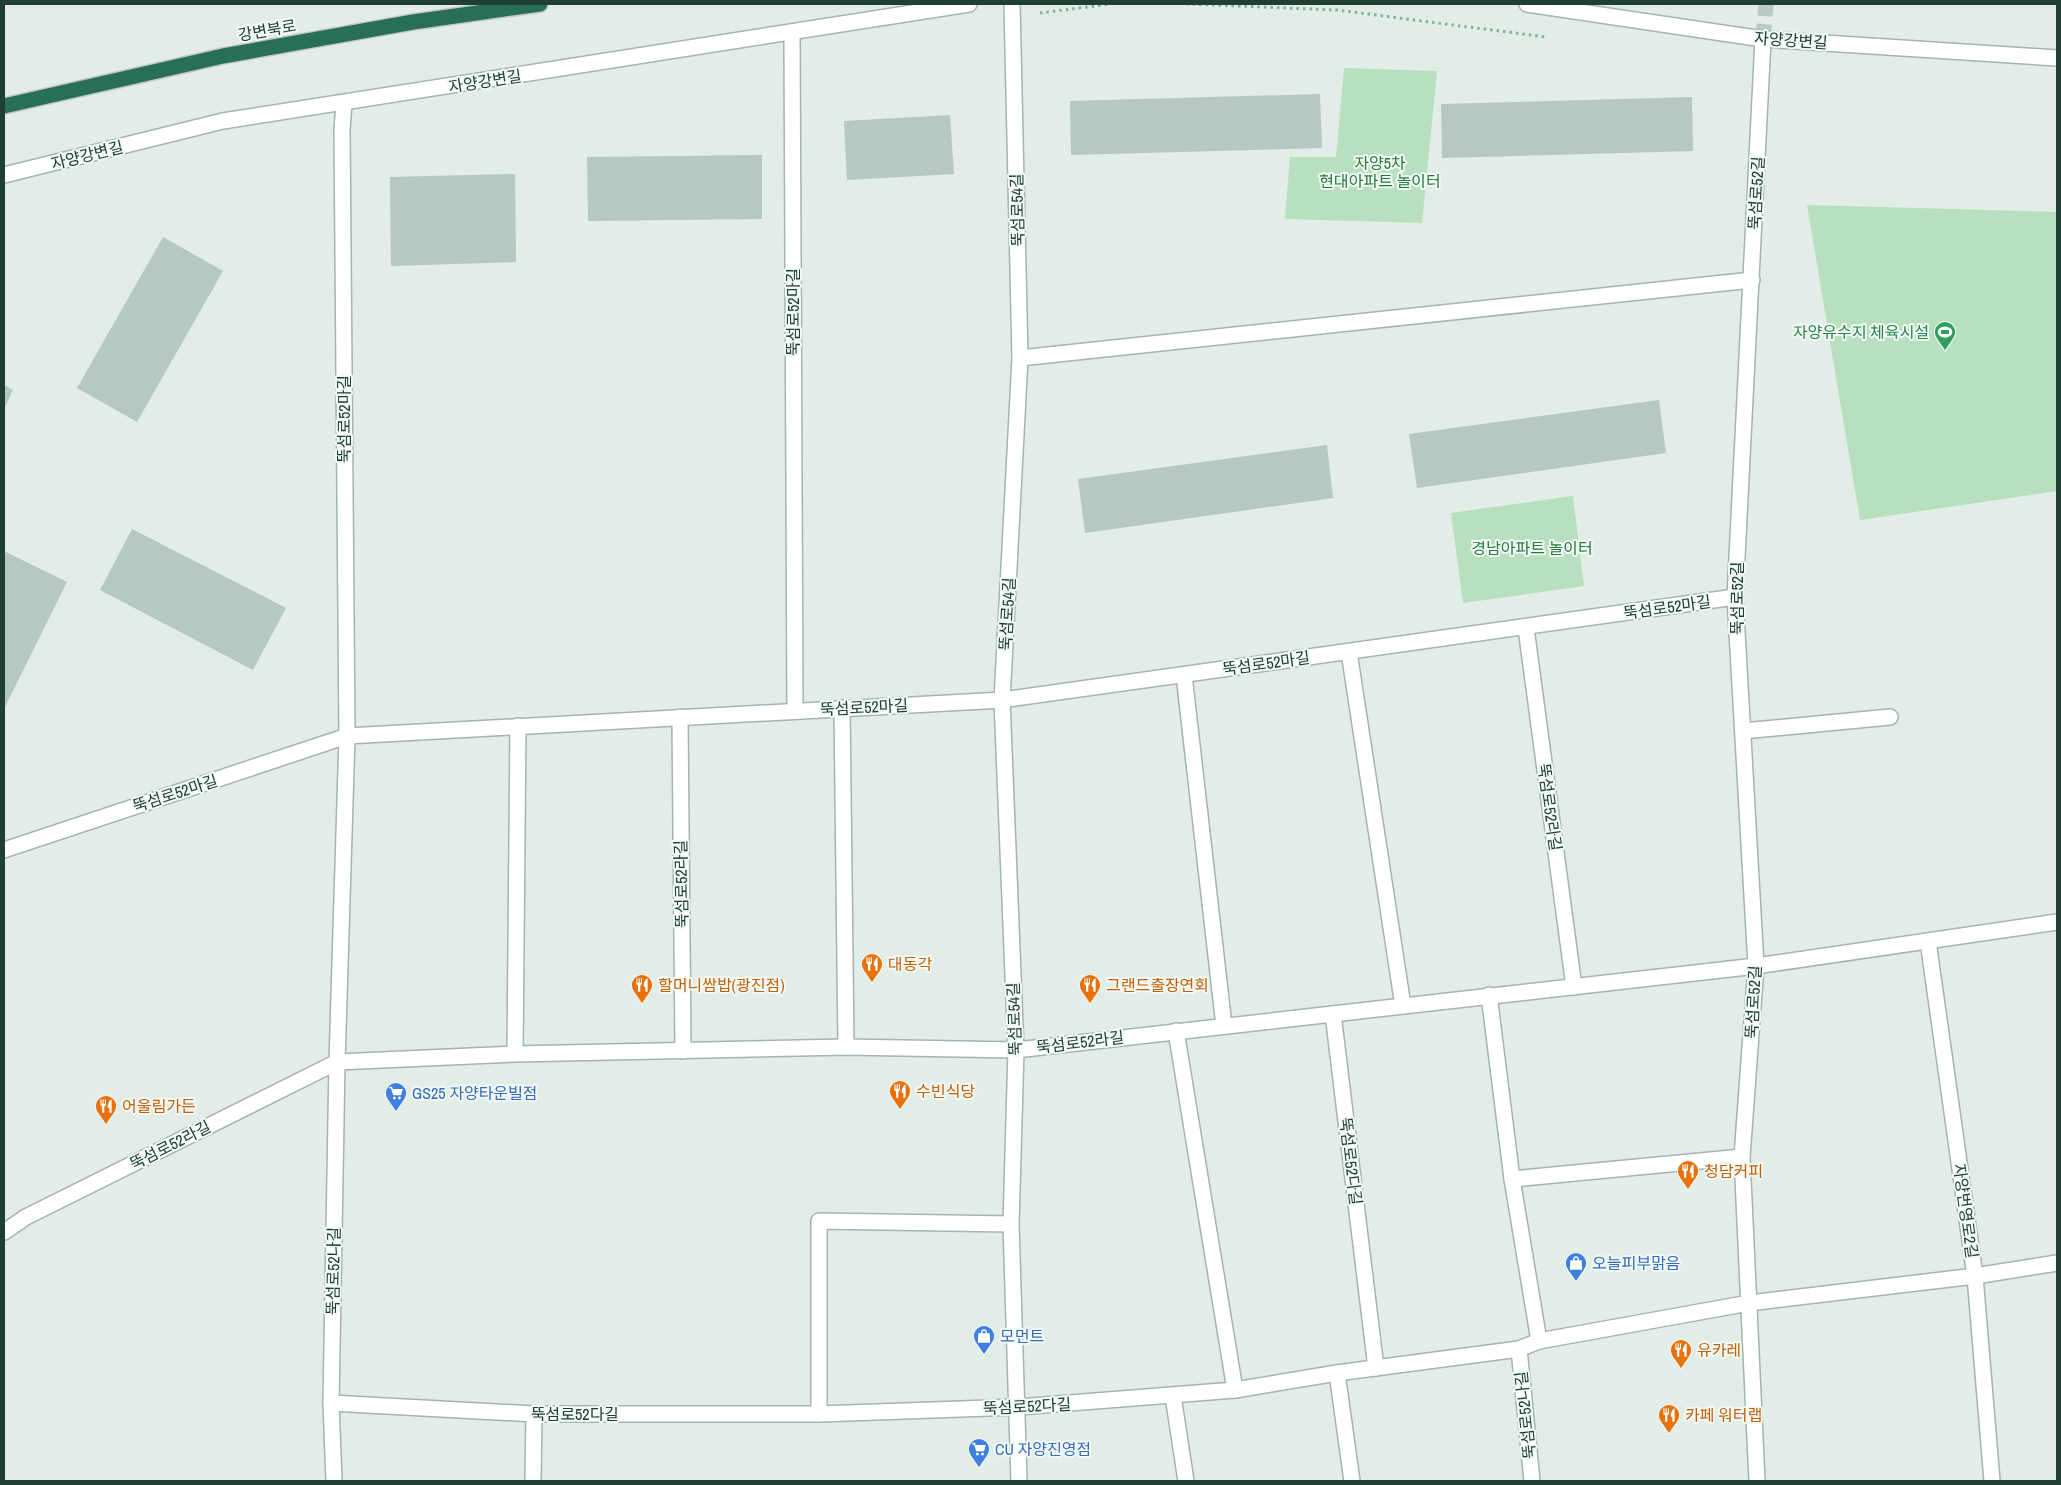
<svg xmlns="http://www.w3.org/2000/svg" width="2061" height="1485" font-family="'Archivo Narrow','Noto Sans KR',sans-serif">
<style>
.green{fill:#b8e0bf}
.building{fill:#b6c8bf}
.lines{fill:none;stroke-linecap:round;stroke-linejoin:round}
.minor-tunnel{stroke:#bacac2;stroke-width:15;stroke-dasharray:15 8;stroke-linecap:butt}
.minor-casing{stroke:#a3b5ad;stroke-width:18}
.highway-casing{stroke:#c1c9c6;stroke-width:18}
.path{stroke:#7fb49e;stroke-width:3;stroke-dasharray:2.5 4;stroke-linecap:butt}
.minor{stroke:#fff;stroke-width:15}
.highway{stroke:#296e59;stroke-width:15}
.labels{text-anchor:middle;stroke-width:4;stroke-linejoin:round;paint-order:stroke}
.street-label{font-size:16px;fill:#203f34;stroke:#f2f9f5}
.park-label{font-size:16px;fill:#267a3e;stroke:#f2f9f5}
.leisure-label{font-size:16px;fill:#27864d;stroke:#f2f9f5;text-anchor:end}
.food-label{font-size:16px;fill:#c56008;stroke:#f2f9f5;text-anchor:start}
.shop-label{font-size:16px;fill:#366cbe;stroke:#f2f9f5;text-anchor:start}
</style>
<rect width="100%" height="100%" fill="#e1ede6"/>
<!-- green -->
<g class="green">
<path d="M1344,68L1437,71L1422,223L1285,219L1290,157H1336Z"/>
<path d="M1807,205L2057,212V491L1860,520Z"/>
<path d="M1573,496L1584,586L1463,603L1451,513Z"/>
</g>
<!-- building -->
<g class="building">
<path d="M1320,94L1322,148L1071,155L1070,101Z"/>
<path d="M1692,97L1693,151L1442,158L1441,104Z"/>
<path d="M950,115L954,174L847,180L844,121Z"/>
<path d="M762,155V219L588,221L587,157Z"/>
<path d="M515,174L516,262L391,266L390,177Z"/>
<path d="M163,237L223,271L137,422L77,388Z"/>
<path d="M4,385L13,390L4,409Z"/>
<path d="M1659,400L1666,453L1417,488L1409,434Z"/>
<path d="M1327,445L1333,498L1085,533L1078,479Z"/>
<path d="M132,529L286,608L253,670L100,590Z"/>
<path d="M4,551L67,582L4,709Z"/>
</g>
<g class="lines">
<!-- minor-tunnel -->
<path class="minor-tunnel" d="M1763,39L1766,4"/>
<!-- minor casing -->
<g class="minor-casing">
<g id="minor">
<path d="M1012,4L1020,358L1002,700L1016,1050L1011,1224L1019,1481"/>
<path d="M1527,4L1763,39L2057,58"/>
<path d="M792,33L795,711"/>
<path d="M4,175L223,121L969,4"/>
<path d="M1020,358L1752,280"/>
<path d="M1526,628L1574,987"/>
<path d="M1349,652L1403,1006"/>
<path d="M1184,675L1224,1026"/>
<path d="M842,708L846,1047"/>
<path d="M680,717L683,1051"/>
<path d="M1743,731L1890,717"/>
<path d="M4,850L347,736L1002,700L1735,597"/>
<path d="M1928,941L1975,1276L1992,1481"/>
<path d="M1489,995L1512,1179L1539,1341"/>
<path d="M1333,1014L1376,1368"/>
<path d="M1176,1031L1235,1390"/>
<path d="M515,1054L518,726"/>
<path d="M1512,1179L1742,1157"/>
<path d="M4,1232L26,1217L337,1062L515,1054L846,1047L1016,1050L1756,966L2057,922"/>
<path d="M1519,1349L1532,1481"/>
<path d="M1337,1373L1352,1481"/>
<path d="M1173,1396L1186,1481"/>
<path d="M331,1403L534,1414H819L1019,1407L1235,1390L1337,1373L1519,1349L1539,1341L1749,1303L1975,1276L2057,1263"/>
<path d="M819,1414V1221L1011,1224"/>
<path d="M334,1481L331,1403L337,1062L347,736L342,130L344,103"/>
<path d="M533,1481L534,1414"/>
<path d="M1757,1481L1742,1157L1756,966L1735,597L1763,39"/>
</g>
</g>
<!-- highway casing -->
<g class="highway-casing">
<path id="highway" d="M4,106L223,56L413,22L540,4"/>
</g>
<!-- path -->
<g class="path">
<path d="M1186,4L1337,10L1546,37"/>
<path d="M1040,13L1111,4"/>
</g>
<!-- minor -->
<use href="#minor" class="minor"/>
<!-- highway -->
<use href="#highway" class="highway"/>
</g>
<!-- icons -->
<defs>
<g id="stadium-pin" transform="scale(1.125)"><path d="M0 17L-7.5 6A9.5 9.5 0 1 1 7.5 6Z" fill="#2e9e5b" stroke="#f2f9f5"/><path d="M0-5a6.5 5 0 1 0 0 10a6.5 5 0 1 0 0-10ZM-3.5-1.8h7v3.6h-7Z" fill="#fff"/></g>
<g id="restaurant-pin" transform="scale(1.125)"><path d="M0 17L-7.5 6A9.5 9.5 0 1 1 7.5 6Z" fill="#e8710a" stroke="#f2f9f5"/><path d="M-5-6h1v4h1v-4h1v4h1v-4h1v5L-1.5 .5V6h-2V.5L-5-1ZM5-6V6H3V1.5H1.5Q1.5-4 5-6Z" fill="#fff"/></g>
<g id="supermarket-pin" transform="scale(1.125)"><path d="M0 17L-7.5 6A9.5 9.5 0 1 1 7.5 6Z" fill="#3f7fe0" stroke="#f2f9f5"/><path d="M-6-5.5h2.5l.6 2H6L4.5 2H-2.5L-4.4-4H-6ZM-1.5 3.2a1.3 1.3 0 1 0 .1 0ZM3 3.2a1.3 1.3 0 1 0 .1 0Z" fill="#fff"/></g>
<g id="shop-pin" transform="scale(1.125)"><path d="M0 17L-7.5 6A9.5 9.5 0 1 1 7.5 6Z" fill="#3f7fe0" stroke="#f2f9f5"/><path d="M-5-2.5h2.3a2.7 3.5 0 0 1 5.4 0H5L5.5 6h-11ZM-1.5-2.5h3a1.5 2.3 0 0 0-3 0Z" fill="#fff"/></g>
</defs>
<g fill-rule="evenodd">
<use href="#stadium-pin" x="1945" y="332"/>
<use href="#restaurant-pin" x="872" y="964"/>
<use href="#restaurant-pin" x="642" y="985"/>
<use href="#restaurant-pin" x="1090" y="985"/>
<use href="#restaurant-pin" x="900" y="1091"/>
<use href="#supermarket-pin" x="396" y="1093"/>
<use href="#restaurant-pin" x="106" y="1106"/>
<use href="#restaurant-pin" x="1688" y="1171"/>
<use href="#shop-pin" x="1576" y="1263"/>
<use href="#shop-pin" x="984" y="1336"/>
<use href="#restaurant-pin" x="1681" y="1350"/>
<use href="#restaurant-pin" x="1669" y="1415"/>
<use href="#supermarket-pin" x="979" y="1449"/>
</g>
<g class="labels">
<!-- street labels -->
<g class="street-label">
<text transform="translate(267 30) rotate(-10)" y="6">강변북로</text>
<text transform="translate(1791 40) rotate(4)" y="6">자양강변길</text>
<text transform="translate(485 81) rotate(-9)" y="6">자양강변길</text>
<text transform="translate(87 155) rotate(-14)" y="6">자양강변길</text>
<text transform="translate(1756 193) rotate(-87)" y="6">뚝섬로52길</text>
<text transform="translate(1017 210) rotate(-91)" y="6">뚝섬로54길</text>
<text transform="translate(793 312) rotate(-90)" y="6">뚝섬로52마길</text>
<text transform="translate(344 419) rotate(-90)" y="6">뚝섬로52마길</text>
<text transform="translate(1737 598) rotate(-90)" y="6">뚝섬로52길</text>
<text transform="translate(1667 607) rotate(-8)" y="6">뚝섬로52마길</text>
<text transform="translate(1007 614) rotate(-87)" y="6">뚝섬로54길</text>
<text transform="translate(1266 663) rotate(-8)" y="6">뚝섬로52마길</text>
<text transform="translate(864 707) rotate(-3)" y="6">뚝섬로52마길</text>
<text transform="translate(175 793) rotate(-18)" y="6">뚝섬로52마길</text>
<text transform="translate(1550 807) rotate(82)" y="6">뚝섬로52라길</text>
<text transform="translate(681 884) rotate(-91)" y="6">뚝섬로52라길</text>
<text transform="translate(1753 1002) rotate(-87)" y="6">뚝섬로52길</text>
<text transform="translate(1014 1019) rotate(-92)" y="6">뚝섬로54길</text>
<text transform="translate(1080 1042) rotate(-7)" y="6">뚝섬로52라길</text>
<text transform="translate(170 1145) rotate(-27)" y="6">뚝섬로52라길</text>
<text transform="translate(1351 1161) rotate(83)" y="6">뚝섬로52다길</text>
<text transform="translate(1966 1211) rotate(82)" y="6">자양번영로2길</text>
<text transform="translate(333 1271) rotate(-89)" y="6">뚝섬로52나길</text>
<text transform="translate(1027 1406) rotate(-3)" y="6">뚝섬로52다길</text>
<text x="575" y="1420">뚝섬로52다길</text>
<text transform="translate(1525 1415) rotate(-96)" y="6">뚝섬로52나길</text>
</g>
<!-- park labels -->
<g class="park-label">
<text x="1380" y="169">자양5차<tspan x="1380" dy="18">현대아파트 놀이터</tspan></text>
<text x="1532" y="554">경남아파트 놀이터</text>
</g>
<!-- leisure labels -->
<g class="leisure-label">
<text x="1929" y="338">자양유수지 체육시설</text>
</g>
<!-- food labels -->
<g class="food-label">
<text x="888" y="970">대동각</text>
<text x="658" y="991">할머니쌈밥(광진점)</text>
<text x="1106" y="991">그랜드출장연회</text>
<text x="916" y="1097">수빈식당</text>
<text x="122" y="1112">어울림가든</text>
<text x="1704" y="1177">청담커피</text>
<text x="1697" y="1356">유카레</text>
<text x="1685" y="1421">카페 워터랩</text>
</g>
<!-- shop labels -->
<g class="shop-label">
<text x="412" y="1099">GS25 자양타운빌점</text>
<text x="1592" y="1269">오늘피부맑음</text>
<text x="1000" y="1342">모먼트</text>
<text x="995" y="1455">CU 자양진영점</text>
</g>
</g>
<!-- border -->
<rect width="2061" height="1485" fill="none" stroke="#203f34" stroke-width="10"/>
</svg>
